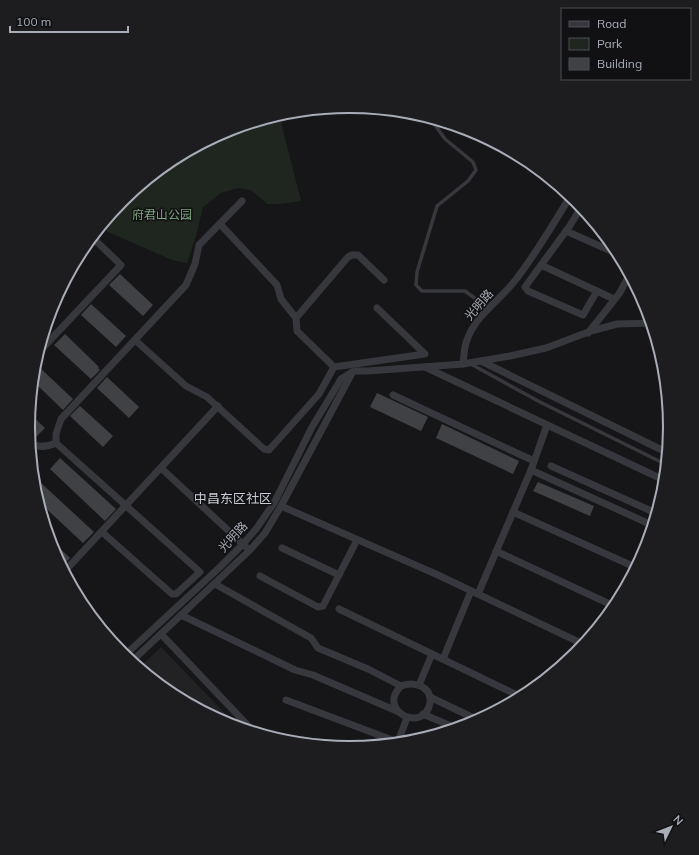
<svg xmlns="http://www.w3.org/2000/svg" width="699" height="855" font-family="Mulish,'Noto Sans SC',sans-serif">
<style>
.built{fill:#222225}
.green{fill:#1e261f}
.building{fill:#404145}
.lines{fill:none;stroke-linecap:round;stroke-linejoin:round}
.lane{stroke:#37383d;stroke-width:3.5}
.street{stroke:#37383d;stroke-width:7}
.labels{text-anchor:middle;stroke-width:3;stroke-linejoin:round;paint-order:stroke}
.park-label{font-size:12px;fill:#7fa381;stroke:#111113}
.street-label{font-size:12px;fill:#a8adb8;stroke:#111113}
.neighbourhood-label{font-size:13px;fill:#c9ccd4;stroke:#111113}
.rim{fill:none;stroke:#a8adb8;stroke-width:2}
</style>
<rect width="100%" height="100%" fill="#161618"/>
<!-- built -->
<path class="built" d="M161,647L239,728L226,724L171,695L139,668Z"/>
<!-- green -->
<path class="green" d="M279,114L301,201L280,204H267L251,190L238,188L221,193L203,207L196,236L187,263L172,260L99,228L122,200L171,160L227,130Z"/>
<!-- building -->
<g class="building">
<path d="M120,274L153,305L143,316L109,285Z"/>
<path d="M91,304L126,336L116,347L81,315Z"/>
<path d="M65,334L99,367L98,368L100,370L91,379L54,345Z"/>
<path d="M37,365L73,399L63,410L33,381L34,369Z"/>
<path d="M107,377L139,407L129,418L97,388Z"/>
<path d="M377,393L428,417L421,431L370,407Z"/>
<path d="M80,406L113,436L103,447L70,416Z"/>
<path d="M29,413L45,428L35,438L29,432Z"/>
<path d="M442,424L519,461L513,474L436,438Z"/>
<path d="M60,458L116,509L105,521L50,469Z"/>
<path d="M40,482L94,532L83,543L38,501L34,486Z"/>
<path d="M538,482L594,506L590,516L533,491Z"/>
<path d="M49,538L70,558L61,567L52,550Z"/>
</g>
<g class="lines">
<!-- lane -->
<g class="lane">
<path d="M430,118L445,139L473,162L476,170L468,181L437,206L417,272L416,285L422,291H465L488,308"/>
<path d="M469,363L540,402L667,465"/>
</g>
<!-- street -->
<g class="street">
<path d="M582,206L569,227L525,287L528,291L583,315L597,291"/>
<path d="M220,224L277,285L281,299L296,318L297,331L334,367"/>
<path d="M566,231L620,255"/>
<path d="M541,265L614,299"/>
<path d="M296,318L348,257L352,255H358L384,280"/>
<path d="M588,333L619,294L630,274"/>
<path d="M135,340L186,386L207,397L264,449L269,450L319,394L334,367L425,354L377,308"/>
<path d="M37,354L121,265L94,239"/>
<path d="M481,361L668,453"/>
<path d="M463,364L510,356L546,348L591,331L617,324L652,323"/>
<path d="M425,367L666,481"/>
<path d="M393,395L534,461"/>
<path d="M30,443C38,448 47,447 56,443"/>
<path d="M31,444L36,478L33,481"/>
<path d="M551,466L658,514"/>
<path d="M161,468L246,547"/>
<path d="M531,470L654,526"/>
<path d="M281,506L438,575L585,645"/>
<path d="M513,512L637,568"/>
<path d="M102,532L172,594H176L200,572L56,443V434L61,419L186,285L195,264L199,245L242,201"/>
<path d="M282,548L339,575"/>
<path d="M496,551L616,607"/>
<path d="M64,572L218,406"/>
<path d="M260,576L318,607L323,606L357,540"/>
<path d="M215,584L311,638L318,648L368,669L401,686C414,681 432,686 430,703C424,734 376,711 401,686"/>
<path d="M478,594L531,470L547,425"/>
<path d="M339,609L523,698"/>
<path d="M181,615L295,670L313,675L399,712"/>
<path d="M161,634L255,733"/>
<path d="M124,656L220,567L243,544L256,529L274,503L312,427L341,379L354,371H368L463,364C464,356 464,347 467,340C476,314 502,299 517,278C537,252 554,223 571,195"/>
<path d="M443,659L471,591"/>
<path d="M571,659L579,642"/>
<path d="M131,662L250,550L265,533L281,506L352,373"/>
<path d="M419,685L432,654"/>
<path d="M430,697L480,721"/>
<path d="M286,700L403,744"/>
<path d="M423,714L458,729"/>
<path d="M397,744L407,718"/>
</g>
</g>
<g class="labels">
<!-- park labels -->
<g class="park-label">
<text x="162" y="219">府君山公园</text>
</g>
<!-- street labels -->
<g class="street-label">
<text transform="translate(479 305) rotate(-49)" y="4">光明路</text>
<text transform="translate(233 537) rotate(-47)" y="4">光明路</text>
</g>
<!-- neighbourhood labels -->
<g class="neighbourhood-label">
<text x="233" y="503">中昌东区社区</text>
</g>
</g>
<!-- crop -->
<path d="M0 0H699V855H0ZM35 427a314 314 0 1 1 628 0a314 314 0 1 1-628 0Z" fill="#1d1d20" fill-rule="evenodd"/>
<path class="rim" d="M35 427a314 314 0 1 1 628 0a314 314 0 1 1-628 0Z"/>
<!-- legend -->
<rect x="561" y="8" width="130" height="72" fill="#111113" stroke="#4d4f55"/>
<rect x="569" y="21" width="20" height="6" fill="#37383d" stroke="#4d4f55"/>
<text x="597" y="28" font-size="12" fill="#a8adb8">Road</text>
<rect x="569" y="38" width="20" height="12" fill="#1e261f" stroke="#4d4f55"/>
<text x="597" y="48" font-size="12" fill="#a8adb8">Park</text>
<rect x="569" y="58" width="20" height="12" fill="#404145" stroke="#4d4f55"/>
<text x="597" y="68" font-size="12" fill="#a8adb8">Building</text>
<!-- north arrow -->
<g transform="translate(671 827) rotate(47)" stroke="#111113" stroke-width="3" paint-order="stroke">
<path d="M0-3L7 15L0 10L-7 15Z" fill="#a8adb8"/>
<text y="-6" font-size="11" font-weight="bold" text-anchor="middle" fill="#a8adb8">N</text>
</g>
<!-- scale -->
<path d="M10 26v6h118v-6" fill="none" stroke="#a8adb8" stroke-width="2"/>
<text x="16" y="26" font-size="12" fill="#a8adb8" stroke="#111113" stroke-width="3" paint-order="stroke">100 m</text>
</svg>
